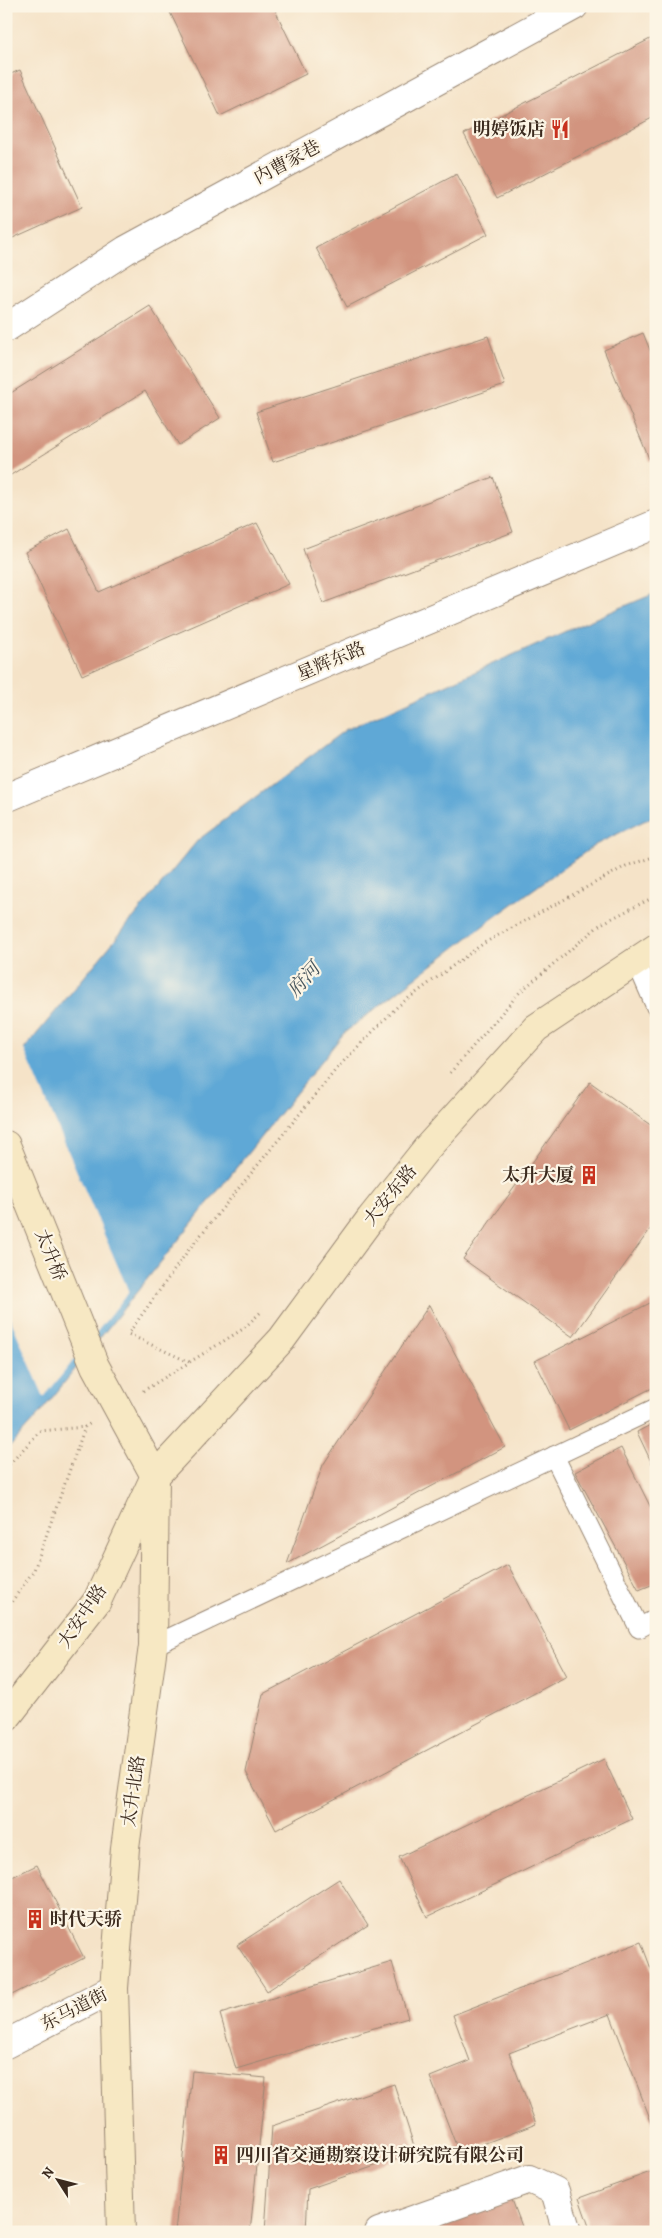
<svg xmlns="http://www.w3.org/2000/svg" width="662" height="2238" font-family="Alegreya,'Noto Serif SC',serif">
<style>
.water{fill:#5fa8d6;stroke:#4d697a}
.pier{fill:#f5e3c8}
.building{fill:#d2947f}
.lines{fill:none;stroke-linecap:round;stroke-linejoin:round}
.lane-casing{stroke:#988673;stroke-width:21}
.street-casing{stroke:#988673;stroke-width:30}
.secondary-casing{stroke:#988673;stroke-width:30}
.path{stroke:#988673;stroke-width:3;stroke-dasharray:1 4;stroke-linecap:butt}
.lane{stroke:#fff;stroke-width:19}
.street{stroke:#fff;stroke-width:28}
.secondary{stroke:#f7e8c3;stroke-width:28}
.labels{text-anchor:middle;stroke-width:4.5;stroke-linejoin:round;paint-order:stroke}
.poi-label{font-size:18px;font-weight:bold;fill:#3b2a1e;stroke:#fcf5e5;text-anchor:end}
.street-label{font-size:18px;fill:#3b2a1e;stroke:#fcf5e5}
.water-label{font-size:19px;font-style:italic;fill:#48565e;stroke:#fcf5e5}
</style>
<rect width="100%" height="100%" fill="#fcf5e5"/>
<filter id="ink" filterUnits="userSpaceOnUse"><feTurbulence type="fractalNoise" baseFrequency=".02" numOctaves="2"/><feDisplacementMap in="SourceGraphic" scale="10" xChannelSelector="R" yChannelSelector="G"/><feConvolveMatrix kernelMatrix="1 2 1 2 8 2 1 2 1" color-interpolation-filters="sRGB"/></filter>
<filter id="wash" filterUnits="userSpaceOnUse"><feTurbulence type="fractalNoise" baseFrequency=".0096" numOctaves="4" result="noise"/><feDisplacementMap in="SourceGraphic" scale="20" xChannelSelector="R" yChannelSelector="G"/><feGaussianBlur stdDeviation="1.12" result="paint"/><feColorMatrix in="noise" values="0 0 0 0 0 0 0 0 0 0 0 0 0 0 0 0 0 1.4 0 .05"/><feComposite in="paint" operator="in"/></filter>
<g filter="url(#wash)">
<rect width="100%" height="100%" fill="#f5e3c8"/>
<!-- water -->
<path class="water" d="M656,593V815L595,845L492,919L344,1033L36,1418L6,1451V1071L198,840L345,730L584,623Z"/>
<!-- pier -->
<path class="pier" d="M23,1047L129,1292L44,1397L6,1309V1067Z"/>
<g id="blocks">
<!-- building -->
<g class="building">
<path d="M167,6H273L306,74L220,116Z"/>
<path d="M656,36V116L497,198L464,134Z"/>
<path d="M20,70L82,207L6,241V76Z"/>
<path d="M457,174L488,234L347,307L316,248Z"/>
<path d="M150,306L220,418L178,445L145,391L6,478V396Z"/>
<path d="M643,333L656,365V459L650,461L604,350Z"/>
<path d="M488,336L505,385L273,462L256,412Z"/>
<path d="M493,477L513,532L323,603L303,549Z"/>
<path d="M257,523L289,584L82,675L25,552L69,529L99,592Z"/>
<path d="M590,1082L656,1129V1221L573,1337L463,1259Z"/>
<path d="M656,1300V1386L569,1430L535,1361Z"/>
<path d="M429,1305L505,1447L287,1564L323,1465Z"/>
<path d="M656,1422V1472L637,1432Z"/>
<path d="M621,1448L656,1518V1583L639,1590L575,1472Z"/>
<path d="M508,1565L567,1676L276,1830L246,1772L263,1694Z"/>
<path d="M604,1759L632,1819L427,1917L399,1857Z"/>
<path d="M37,1865L84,1958L6,1998V1880Z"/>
<path d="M339,1879L368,1925L267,1991L237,1945Z"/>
<path d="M641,1942L656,1982V2134L610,2014L509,2053L536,2124L459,2153L430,2077L470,2061L453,2015Z"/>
<path d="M392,1962L408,2018L236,2069L220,2014Z"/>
<path d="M192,2071L266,2078L250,2232H175Z"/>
<path d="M394,2084L416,2152L308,2189L306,2232H265L272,2126Z"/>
<path d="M656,2170V2232H591L579,2198Z"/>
<path d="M511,2197L524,2232H418Z"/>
</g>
</g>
</g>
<g filter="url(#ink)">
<use href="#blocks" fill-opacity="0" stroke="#988673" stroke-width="1"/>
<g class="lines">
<!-- lane casing -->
<g class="lane-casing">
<g id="lane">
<path d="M636,961L656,1007"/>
<path d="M554,1456L639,1628L656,1619"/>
<path d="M153,1646L656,1408"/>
</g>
</g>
<!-- street casing -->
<g class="street-casing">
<g id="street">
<path d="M6,328L126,250L574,6"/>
<path d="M6,798L656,524"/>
<path d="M6,2044L114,1988"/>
<path d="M379,2232L529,2179L555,2191L567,2232"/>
</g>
</g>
<!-- secondary casing -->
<g class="secondary-casing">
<g id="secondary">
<path d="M6,1145L95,1366L155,1476L153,1646L125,1848L114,1988L121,2232"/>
<path d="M6,1718L97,1601L155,1476L282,1339L371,1218L427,1148L536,1028L656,948"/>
</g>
</g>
<!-- path -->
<g class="path">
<path d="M450,1073L520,992L601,924L656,896"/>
<path d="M189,1362L128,1334L190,1248L338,1067L398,1006L484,943L626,866L656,856"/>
<path d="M143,1391L243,1329L262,1311"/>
<path d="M6,1468L40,1431L85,1427"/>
<path d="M6,1610L34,1570L85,1427L91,1423"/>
</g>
<!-- lane -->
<use href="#lane" class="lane"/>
<!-- street -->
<use href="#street" class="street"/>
<!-- secondary -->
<use href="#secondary" class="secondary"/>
</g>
</g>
<!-- icons -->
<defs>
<g id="restaurant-bare" transform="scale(1.5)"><path d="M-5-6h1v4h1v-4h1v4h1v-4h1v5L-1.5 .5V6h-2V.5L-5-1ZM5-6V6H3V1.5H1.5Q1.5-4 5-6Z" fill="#c8321e" stroke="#fcf5e5" stroke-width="2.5" paint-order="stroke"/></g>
<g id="building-bare" transform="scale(1.5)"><path d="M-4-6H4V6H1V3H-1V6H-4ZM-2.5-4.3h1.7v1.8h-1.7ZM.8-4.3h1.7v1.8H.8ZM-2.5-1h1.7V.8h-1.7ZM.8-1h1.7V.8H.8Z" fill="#c8321e" stroke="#fcf5e5" stroke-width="2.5" paint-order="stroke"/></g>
</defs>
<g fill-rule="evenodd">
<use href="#restaurant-bare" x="560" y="129"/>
<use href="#building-bare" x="589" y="1175"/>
<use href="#building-bare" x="35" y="1919"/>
<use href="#building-bare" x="221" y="2155"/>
</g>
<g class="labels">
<!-- poi labels -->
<g class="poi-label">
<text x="545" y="135">明婷饭店</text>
<text x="574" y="1181">太升大厦</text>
<text x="50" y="1925" text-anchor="start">时代天骄</text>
<text x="236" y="2161" text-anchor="start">四川省交通勘察设计研究院有限公司</text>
</g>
<!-- street labels -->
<g class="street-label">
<text transform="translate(287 162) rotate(-28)" y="6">内曹家巷</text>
<text transform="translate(331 661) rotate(-23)" y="6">星辉东路</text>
<text transform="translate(390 1195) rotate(-51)" y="6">大安东路</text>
<text transform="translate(51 1255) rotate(68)" y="6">太升桥</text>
<text transform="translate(82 1616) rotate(-56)" y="6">大安中路</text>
<text transform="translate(133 1791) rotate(-82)" y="6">太升北路</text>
<text transform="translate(74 2009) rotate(-27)" y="6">东马道街</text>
</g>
<!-- water labels -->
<g class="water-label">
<text transform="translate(303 979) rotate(-48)" y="7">府河</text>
</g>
</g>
<!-- margin -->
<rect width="662" height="2238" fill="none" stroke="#fcf5e5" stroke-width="25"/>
<!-- north arrow -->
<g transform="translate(58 2180) rotate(306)" stroke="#fcf5e5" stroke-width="4" paint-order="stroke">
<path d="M0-4L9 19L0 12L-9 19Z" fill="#3b2a1e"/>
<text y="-8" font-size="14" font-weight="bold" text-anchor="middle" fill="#3b2a1e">N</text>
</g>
</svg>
